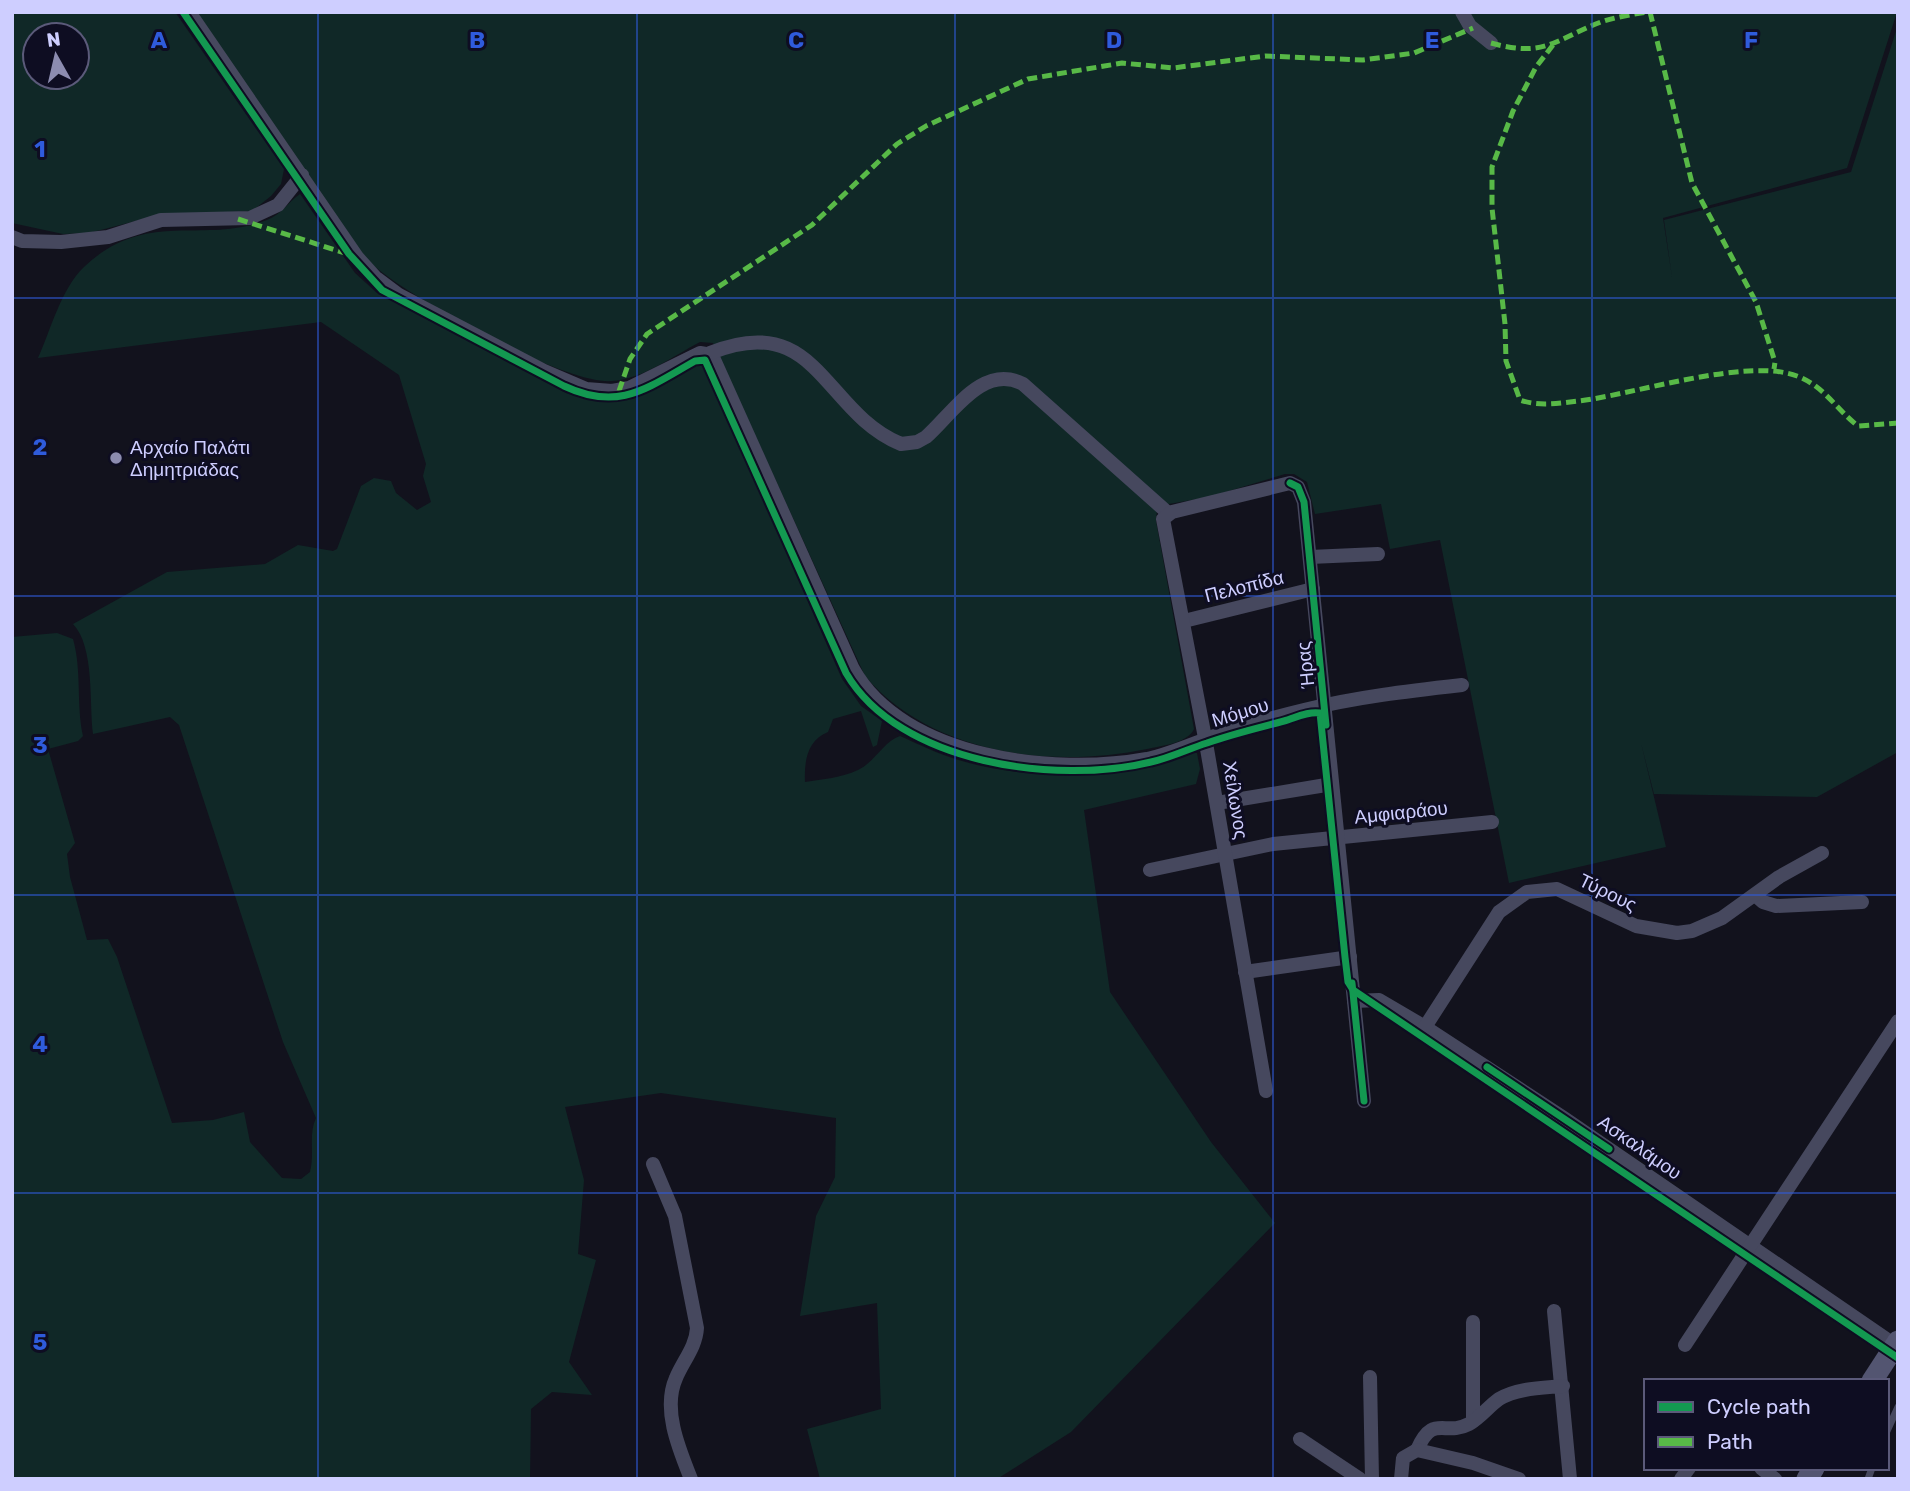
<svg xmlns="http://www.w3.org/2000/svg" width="1910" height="1491" font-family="Rubik,sans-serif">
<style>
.green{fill:#102827;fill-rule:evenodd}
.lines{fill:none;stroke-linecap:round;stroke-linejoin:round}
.lane{stroke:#46485e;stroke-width:7}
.street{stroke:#46485e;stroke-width:14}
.secondary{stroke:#535571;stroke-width:21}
.quiet{stroke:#58b947;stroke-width:5;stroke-dasharray:10 5;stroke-linecap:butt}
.cycleway-casing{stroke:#0e0d22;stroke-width:11}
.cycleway{stroke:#139951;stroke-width:7}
.grid{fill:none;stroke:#2f5bdc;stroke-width:2;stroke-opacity:0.55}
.poi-dot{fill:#8c8cb0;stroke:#0e0d22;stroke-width:2.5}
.labels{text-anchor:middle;stroke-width:6;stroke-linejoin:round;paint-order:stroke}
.poi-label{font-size:19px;fill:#ceceff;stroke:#0e0d22;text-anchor:start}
.street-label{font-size:19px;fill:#ceceff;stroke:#0e0d22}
.grid-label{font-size:23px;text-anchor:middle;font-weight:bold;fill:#2f5bdc;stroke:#0e0d22;stroke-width:6;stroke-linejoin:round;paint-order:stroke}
</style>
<rect width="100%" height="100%" fill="#12121d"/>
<!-- green -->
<g class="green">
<path d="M12,12H175L284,169L281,184L271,196L252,211L159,215L89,233L63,234L12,223ZM35,35H77V77H35Z"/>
<path d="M196,12H1897L1847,168L1663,218L1672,277L1664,220L1851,172L1898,25V752L1817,797L1654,794L1641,743L1666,847L1509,883L1440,540L1390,549L1381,504L1315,514L1307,482L1294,474H1285L1209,497L1163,505L1157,509L1156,521L1194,729C1188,743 1161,746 1147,749C1050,769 932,754 865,676L713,343L700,342C673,356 643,379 612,381C563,385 402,294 366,259Z"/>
<path d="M300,194L355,273L377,293L566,393C614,410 637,397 679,373C687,368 694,362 703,363L842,679L861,706L882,721L877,745L873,747L861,711L833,719L828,732C807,740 804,762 805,782C823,779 841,778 858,770C875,762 884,741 900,736C918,744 936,753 955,759C1005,775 1068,778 1120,772C1139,770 1185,751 1197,753L1200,769L1196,784L1084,810L1110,992L1211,1142L1275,1223L1071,1432L997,1479H820L807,1429L881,1409L877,1303L800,1316L816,1216L835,1177L836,1118L661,1093L565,1107L584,1180L578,1254L596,1260L569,1362L592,1395L552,1392L531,1409L530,1479H12V637L57,633L73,639C82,671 76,704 83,736L78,741L48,749L75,843L67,854L70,877L87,940L108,939L117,957L172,1123L213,1120L244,1112L250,1142L282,1178L301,1179L310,1172C315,1153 308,1135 316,1118L283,1042L179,725L170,717L93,734C89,704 95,647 73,624L167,572L265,564L298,545L333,551L337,549L361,486L374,478L391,481L396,493L417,510L431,502L423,476L426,464L399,375L321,322L38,358C51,329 61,289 84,267C146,208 202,245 267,220C282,214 289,201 300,194Z"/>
</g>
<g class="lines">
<!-- lane -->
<g class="lane">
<path d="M1887,1431L1898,1407"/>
<path d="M1868,1479L1872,1468"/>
</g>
<!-- street -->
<g class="street">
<path d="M189,12L357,257L375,277L399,295L544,371L586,389L612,391L629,388L700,353L712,355L853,669C903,759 1055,776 1147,759C1171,754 1194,743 1217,735C1245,725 1275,717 1304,710C1356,697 1409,691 1462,685"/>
<path d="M1462,12L1470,26L1491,43"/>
<path d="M12,237L22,241L61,242L108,237L161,220L250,218L278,205L302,175"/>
<path d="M710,353C818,309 823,412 901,444L917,442L926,437C953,413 983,363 1023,384L1168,513"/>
<path d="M1310,557L1378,554"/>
<path d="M1184,621L1313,589"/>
<path d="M1217,803L1332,784"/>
<path d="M1150,870L1273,844L1492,822"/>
<path d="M1755,895L1763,902L1776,906L1862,902"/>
<path d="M1245,972L1350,957"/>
<path d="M1354,1001L1379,1000L1425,1027L1564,1118L1895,1345"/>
<path d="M1425,1027L1499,912L1527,892L1557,889L1636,926L1677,933L1692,931L1722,918L1779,877L1822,853"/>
<path d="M1266,1091L1206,743L1163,519L1172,512L1290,483L1298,487L1304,502L1364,1101"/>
<path d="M653,1164L675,1216L697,1328C696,1347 683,1361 676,1378C662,1409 679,1449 691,1479"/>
<path d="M1554,1311L1570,1479"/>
<path d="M1473,1322V1421"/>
<path d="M1685,1345L1898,1021"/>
<path d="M1370,1377L1372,1479"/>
<path d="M1300,1439L1360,1479"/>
<path d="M1417,1450C1433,1413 1444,1437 1469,1424C1480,1418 1489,1406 1499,1399C1517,1388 1542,1388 1563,1386"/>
<path d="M1761,1468L1775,1479"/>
<path d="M1401,1479L1403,1458L1417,1450L1473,1463L1519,1479"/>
<path d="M1681,1479L1689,1468"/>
</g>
<!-- secondary -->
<g class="secondary">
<path d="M1872,1381L1898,1341"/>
<path d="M1807,1479L1814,1468"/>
</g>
<!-- quiet -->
<g class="quiet">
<path d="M1650,12L1692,183L1756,302L1775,362L1774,369"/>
<path d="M1491,43C1545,58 1554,40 1601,22C1616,17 1633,14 1649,12"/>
<path d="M1553,45L1536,67L1513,111L1492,167V208L1505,324L1506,361L1520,400C1540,407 1559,403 1579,401C1636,394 1747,357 1797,376C1824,386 1836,409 1858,426L1898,423"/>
<path d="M238,219L348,254"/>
<path d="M619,391L630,359L647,334L812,225L897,144L926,126L1028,79L1122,63L1173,68L1265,56L1363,60L1414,53L1473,28"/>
</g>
<!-- cycleway casing -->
<g class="cycleway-casing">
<g id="cycleway">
<path d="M183,12L349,254L382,290L564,386C619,412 647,388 695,361L705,360L846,673C899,764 1057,785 1151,762C1170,758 1188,749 1207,743C1232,734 1258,728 1284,721C1295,718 1308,711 1320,713L1345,957L1348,982L1353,990L1898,1358"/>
<path d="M1290,483L1298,487L1304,502L1326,725"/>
<path d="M1352,983L1364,1101"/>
<path d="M1487,1067L1609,1149"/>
</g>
</g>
<!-- cycleway -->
<use href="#cycleway" class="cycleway"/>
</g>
<!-- grid -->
<path class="grid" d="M318,12V1479M637,12V1479M955,12V1479M1273,12V1479M1592,12V1479M12,298H1898M12,596H1898M12,895H1898M12,1193H1898"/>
<!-- markers -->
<circle class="poi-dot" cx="116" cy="458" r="7"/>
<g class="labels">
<!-- poi labels -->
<g class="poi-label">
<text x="130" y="454">Αρχαίο Παλάτι<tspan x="130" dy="22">Δημητριάδας</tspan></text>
</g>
<!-- street labels -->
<g class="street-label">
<text transform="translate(1244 586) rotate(-14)" y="7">Πελοπίδα</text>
<text transform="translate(1305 665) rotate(-96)" y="7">Ήρας</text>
<text transform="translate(1240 712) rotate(-17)" y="7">Μόμου</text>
<text transform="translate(1236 800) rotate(81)" y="7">Χείλωνος</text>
<text transform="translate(1401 812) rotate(-6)" y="7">Αμφιαράου</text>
<text transform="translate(1608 892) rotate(26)" y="7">Τύρους</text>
<text transform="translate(1640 1147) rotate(35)" y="7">Ασκαλάμου</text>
</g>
</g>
<g class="grid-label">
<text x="159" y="48">A</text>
<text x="477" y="48">B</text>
<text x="796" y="48">C</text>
<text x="1114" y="48">D</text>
<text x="1432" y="48">E</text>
<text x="1751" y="48">F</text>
<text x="40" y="157">1</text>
<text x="40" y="455">2</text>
<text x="40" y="753">3</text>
<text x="40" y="1052">4</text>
<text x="40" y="1350">5</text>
</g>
<!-- border -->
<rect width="1910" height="1491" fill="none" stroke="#ceceff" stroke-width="28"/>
<!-- legend -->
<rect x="1644" y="1379" width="245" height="91" fill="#0e0d22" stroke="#5b5a7a" stroke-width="2"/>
<rect x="1658" y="1402" width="35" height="10" fill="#139951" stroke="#5b5a7a" stroke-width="2"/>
<text x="1707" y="1414" font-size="21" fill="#ceceff">Cycle path</text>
<rect x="1658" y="1437" width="35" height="10" fill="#58b947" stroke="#5b5a7a" stroke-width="2"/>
<text x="1707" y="1449" font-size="21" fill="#ceceff">Path</text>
<!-- north arrow -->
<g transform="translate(56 56) rotate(352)"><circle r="33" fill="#0e0d22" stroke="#5b5a7a" stroke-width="2"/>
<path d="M0-5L12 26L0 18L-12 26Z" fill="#8c8cb0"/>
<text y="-10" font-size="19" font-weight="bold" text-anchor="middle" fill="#ceceff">N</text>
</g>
</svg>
